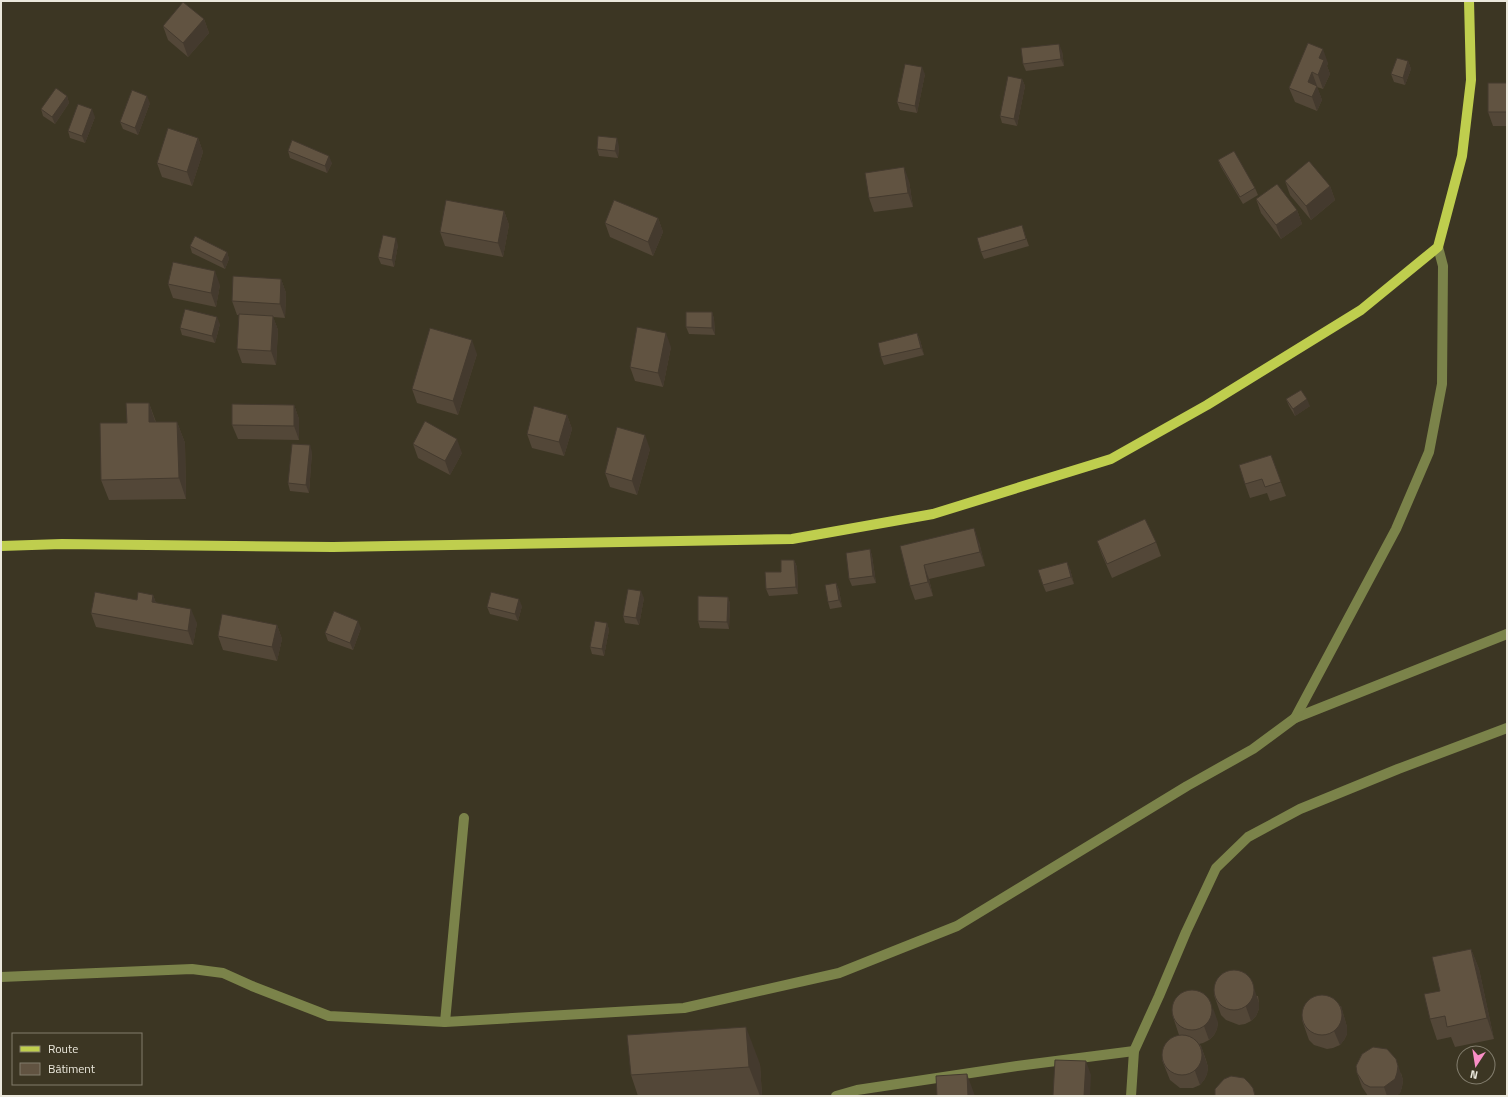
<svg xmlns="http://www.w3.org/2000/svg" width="1508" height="1097" font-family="'Titillium Web',sans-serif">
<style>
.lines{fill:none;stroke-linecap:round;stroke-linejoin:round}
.minor{stroke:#7b834a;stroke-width:10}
.major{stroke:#bfce4e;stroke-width:10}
.wall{fill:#534738}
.shaded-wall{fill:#443a2e}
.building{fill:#615341;stroke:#443a2e}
</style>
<rect width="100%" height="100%" fill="#3c3623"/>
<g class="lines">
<!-- minor -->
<g class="minor">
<path d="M1295,718L1507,634"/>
<path d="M1,977L192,969L223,973L252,986L329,1016L445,1022L684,1008L839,973L957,926L1187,786L1253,749L1295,718L1396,529L1429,452L1442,384L1443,266L1438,247"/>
<path d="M445,1022L464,818"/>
<path d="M836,1096L857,1090L1017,1066L1134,1051"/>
<path d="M1131,1096L1134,1051L1159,996L1186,932L1216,868L1248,837L1300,809L1398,769L1507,728"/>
</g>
<!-- major -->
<path class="major" d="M1,546L62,544L333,547L792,539L933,514L1111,459L1207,405L1361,310L1438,247L1462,156L1471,80L1469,1"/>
</g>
<!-- wall -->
<g class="wall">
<path d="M204,19L209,33L188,57L168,40L163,26Z"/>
<path d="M1308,43L1328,63L1327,66L1330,74L1323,89L1317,87L1322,100L1317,111L1295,102L1289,88Z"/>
<path d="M1062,51L1064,66L1026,71L1023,64Z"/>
<path d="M1408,61L1411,69L1405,85L1394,82L1391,74Z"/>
<path d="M925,74L917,113L900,110L897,102Z"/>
<path d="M1022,79L1025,86L1017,126L1002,123L1000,116Z"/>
<path d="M1507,83V126H1493L1488,112Z"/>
<path d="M67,96L69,103L55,124L43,116L41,109Z"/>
<path d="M150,103L138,135L123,129L120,122Z"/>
<path d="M95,117L85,143L70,138L68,131Z"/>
<path d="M198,138L203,152L192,186L162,177L157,163Z"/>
<path d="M619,146L618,158L599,156L597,149Z"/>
<path d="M288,151L332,163L327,173L290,158Z"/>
<path d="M1218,160L1255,188L1258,195L1243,204L1221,167Z"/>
<path d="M909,181L913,207L874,212L869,198Z"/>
<path d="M1285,181L1330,186L1335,200L1311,220L1290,195Z"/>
<path d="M1256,199L1297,210L1302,224L1281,239L1261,213Z"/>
<path d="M504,211L509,225L503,257L445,246L440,232Z"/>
<path d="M658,218L663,232L653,256L610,237L605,223Z"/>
<path d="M1024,232L1029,246L984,259L981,252Z"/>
<path d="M398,245L394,267L381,264L378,257Z"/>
<path d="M190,246L227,252L229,259L225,269L192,253Z"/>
<path d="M281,279L286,293L285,318L273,317L278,330L276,365L242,363L237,349L239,315H237L232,301Z"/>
<path d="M168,284L220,285L216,307L173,298Z"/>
<path d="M712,312L714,319L715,335L689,334L686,327Z"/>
<path d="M220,324L215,343L182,335L180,328Z"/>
<path d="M917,333L920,340L924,355L884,365L881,357Z"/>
<path d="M671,347L663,387L635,381L630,367Z"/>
<path d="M477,354L458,415L417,403L412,389Z"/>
<path d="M1286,399L1310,406L1295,416L1289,406Z"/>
<path d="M149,403L156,422H177L185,443L186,499L109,500L101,480L127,423Z"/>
<path d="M294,405L299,419V440L238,439L232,425Z"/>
<path d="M567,415L572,429L564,456L532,448L527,434Z"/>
<path d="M413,444L462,453L450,475L418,458Z"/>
<path d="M650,449L637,495L610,487L605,473Z"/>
<path d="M312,452L309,493L290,491L288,483Z"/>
<path d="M1276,469L1286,496L1270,501L1267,493L1250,498L1245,484Z"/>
<path d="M1097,541L1156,542L1161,556L1112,578L1102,555Z"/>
<path d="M979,542L985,566L929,579L933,596L915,600L910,586L900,546Z"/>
<path d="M870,549L872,556L876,583L852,586L849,579Z"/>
<path d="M794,560L797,567L798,594L769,596L766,589L781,572Z"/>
<path d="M1070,569L1074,584L1046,592L1043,585Z"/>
<path d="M836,583L839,590L842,607L830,609L828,602Z"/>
<path d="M153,595L156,603L197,623L193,645L96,627L91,613Z"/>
<path d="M728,597L730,604L729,629L700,628L698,621Z"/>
<path d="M644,598L639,625L625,623L623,616Z"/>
<path d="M522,606L518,621L490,614L487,607Z"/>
<path d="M607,623L609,630L604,656L592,654L590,647Z"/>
<path d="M277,625L282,639L277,661L223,650L218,636Z"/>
<path d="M361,628L353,650L328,641L325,633Z"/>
<path d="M1471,949L1479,969L1494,1039L1455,1047L1451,1037L1437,1040L1430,1019L1440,991Z"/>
<path d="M1214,995L1258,996L1259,1003V1009L1256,1016L1251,1021L1245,1024L1239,1025L1226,1020L1221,1015Z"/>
<path d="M1341,1006L1347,1027V1034L1344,1040L1340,1045L1333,1048L1327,1049L1314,1045L1309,1040L1302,1020Z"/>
<path d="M1172,1014L1218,1022L1217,1029L1214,1035L1209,1040L1203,1043L1199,1044L1201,1046L1206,1060L1208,1067L1207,1074L1204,1080L1200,1085L1193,1088H1180L1170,1080L1162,1060L1179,1035Z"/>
<path d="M760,1064L762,1096H638L631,1075Z"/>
<path d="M1357,1073H1401L1403,1080L1402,1087L1400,1093L1396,1096H1368L1362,1087Z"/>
</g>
<!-- shaded-wall -->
<g class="shaded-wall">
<path d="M204,19L209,33L188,57L183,43Z"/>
<path d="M1059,44L1062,51L1064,66L1061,59Z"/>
<path d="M1323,49L1328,63L1327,66L1330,74L1323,89L1318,75L1319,58Z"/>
<path d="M1408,61L1411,69L1405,85L1403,78Z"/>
<path d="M922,67L925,74L917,113L915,106Z"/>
<path d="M1312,72L1322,100L1317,111L1312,97L1308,82Z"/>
<path d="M1022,79L1025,86L1017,126L1014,119Z"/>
<path d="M67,96L69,103L55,124L52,117Z"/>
<path d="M147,96L150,103L138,135L135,128Z"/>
<path d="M92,109L95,117L85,143L82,136Z"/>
<path d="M198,138L203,152L192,186L187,172Z"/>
<path d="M617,138L619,146L618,158L615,151Z"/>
<path d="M329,156L332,163L327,173L325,166Z"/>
<path d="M904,167L909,181L913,207L908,193Z"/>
<path d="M1330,186L1335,200L1311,220L1306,206Z"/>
<path d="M1297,210L1302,224L1281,239L1276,225Z"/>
<path d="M504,211L509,225L503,257L498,243Z"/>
<path d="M658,218L663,232L653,256L648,242Z"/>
<path d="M396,238L398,245L394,267L392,260Z"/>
<path d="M227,252L229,259L225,269L222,262Z"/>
<path d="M215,271L220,285L216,307L211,293Z"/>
<path d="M281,279L286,293L285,318L280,304Z"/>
<path d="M712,312L714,319L715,335L712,328Z"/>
<path d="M273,316L278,330L276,365L271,351Z"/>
<path d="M217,317L220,324L215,343L212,336Z"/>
<path d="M666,333L671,347L663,387L658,373Z"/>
<path d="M917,333L920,340L924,355L921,348Z"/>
<path d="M472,340L477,354L458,415L453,401Z"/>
<path d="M1307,399L1310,406L1295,416L1293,409Z"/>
<path d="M149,403L156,424L149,422Z"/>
<path d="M294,405L299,419V440L294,426Z"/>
<path d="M567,415L572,429L564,456L559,442Z"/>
<path d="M177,422L185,443L186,499L179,478Z"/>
<path d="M645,435L650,449L637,495L632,481Z"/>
<path d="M457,439L462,453L450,475L445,461Z"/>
<path d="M310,445L312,452L309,493L306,485Z"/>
<path d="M974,528L979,542L985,566L980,552Z"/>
<path d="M870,549L872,556L876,583L873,576Z"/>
<path d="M794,560L797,567L798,594L796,587Z"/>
<path d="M1067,562L1070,569L1074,584L1071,577Z"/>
<path d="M924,565L929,579L933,596L928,582Z"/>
<path d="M836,583L839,590L842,607L839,600Z"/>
<path d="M641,591L644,598L639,625L636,618Z"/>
<path d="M153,595L158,609L152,602Z"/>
<path d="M728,597L730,604L729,629L727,622Z"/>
<path d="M519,599L522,606L518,621L515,614Z"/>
<path d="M191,609L197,623L193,645L188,631Z"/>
<path d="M358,621L361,628L353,650L350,643Z"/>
<path d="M607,623L609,630L604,656L602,649Z"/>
<path d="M277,625L282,639L277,661L272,647Z"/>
<path d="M1471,949L1479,969L1494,1039L1487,1018Z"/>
<path d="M1252,982L1259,1003V1009L1256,1016L1251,1021L1246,1007Z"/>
<path d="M1341,1006L1347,1027V1034L1344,1040L1340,1045L1334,1031Z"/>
<path d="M1213,1008L1218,1022L1217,1029L1214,1035L1209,1040L1204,1026Z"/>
<path d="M746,1027L760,1064L762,1096H760L749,1067Z"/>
<path d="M1201,1046L1208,1067L1207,1074L1204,1080L1200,1085L1195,1071Z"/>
<path d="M1396,1059L1403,1080L1402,1087L1400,1093L1396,1096H1387L1384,1087Z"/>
<path d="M1086,1061L1091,1075L1090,1096H1084Z"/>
<path d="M967,1074L975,1096H968Z"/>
</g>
<!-- building -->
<g class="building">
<path d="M183,2L204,19L183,43L163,26Z"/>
<path d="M1308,43L1323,49L1319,58L1324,60L1318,75L1312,72L1308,82L1317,86L1312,97L1289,88Z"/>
<path d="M1059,44L1061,59L1023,64L1021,48Z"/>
<path d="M1397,58L1408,61L1403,78L1391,74Z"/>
<path d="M905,64L922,67L915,106L897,102Z"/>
<path d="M1008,76L1022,79L1014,119L1000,116Z"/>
<rect x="1488" y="83" width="19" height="29"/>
<path d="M56,88L67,96L52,117L41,109Z"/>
<path d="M132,90L147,96L135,128L120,122Z"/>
<path d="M78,104L92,109L82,136L68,131Z"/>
<path d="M168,128L198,138L187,172L157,163Z"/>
<path d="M598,136L617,138L615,151L597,149Z"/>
<path d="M292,140L329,156L325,166L288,151Z"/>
<path d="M1234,151L1255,188L1240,197L1218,160Z"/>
<path d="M1309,161L1330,186L1306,206L1285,181Z"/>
<path d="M904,167L908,193L869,198L865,173Z"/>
<path d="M1277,184L1297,210L1276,225L1256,199Z"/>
<path d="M446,200L504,211L498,243L440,232Z"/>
<path d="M614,200L658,218L648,242L605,223Z"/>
<path d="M1022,225L1026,239L981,252L977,238Z"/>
<path d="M383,235L396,238L392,260L378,257Z"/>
<path d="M195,236L227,252L222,262L190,246Z"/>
<path d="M173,262L215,271L211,293L168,284Z"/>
<path d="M233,276L281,279L280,304L232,301Z"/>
<path d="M185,309L217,317L212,336L180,328Z"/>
<path d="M686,312H712V328L686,327Z"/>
<path d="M239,314L273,316L271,351L237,349Z"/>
<path d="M637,327L666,333L658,373L630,367Z"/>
<path d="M430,328L472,340L453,401L412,389Z"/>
<path d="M917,333L921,348L881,357L878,343Z"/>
<path d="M1301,390L1307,399L1293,409L1286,399Z"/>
<path d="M126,403H149V422H177L179,478L101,480L100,423H127Z"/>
<path d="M232,404L294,405V426L232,425Z"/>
<path d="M534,406L567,415L559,442L527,434Z"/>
<path d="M425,421L457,439L445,461L413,444Z"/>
<path d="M617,427L645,435L632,481L605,473Z"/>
<path d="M292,444L310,445L306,485L288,483Z"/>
<path d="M1271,455L1281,482L1265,487L1262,479L1245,484L1239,465Z"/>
<path d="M1145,519L1156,542L1107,564L1097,541Z"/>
<path d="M974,528L980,552L924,565L928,582L910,586L900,546Z"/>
<path d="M870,549L873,576L849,579L846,553Z"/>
<path d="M781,560H794L796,587L766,589L765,572H781Z"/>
<path d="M1067,562L1071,577L1043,585L1038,570Z"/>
<path d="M836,583L839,600L828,602L825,585Z"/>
<path d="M628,589L641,591L636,618L623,616Z"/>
<path d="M95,592L137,600L138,592L153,595L152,602L191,609L188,631L91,613Z"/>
<path d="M491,592L519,599L515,614L487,607Z"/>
<path d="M698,596L728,597L727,622L698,621Z"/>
<path d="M334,611L358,621L350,643L325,633Z"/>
<path d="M222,614L277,625L272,647L218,636Z"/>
<path d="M595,621L607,623L602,649L590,647Z"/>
<path d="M1471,949L1487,1018L1447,1027L1445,1016L1430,1019L1424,994L1440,991L1432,957Z"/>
<circle cx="1234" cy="990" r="20"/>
<circle cx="1192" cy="1010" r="20"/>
<circle cx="1322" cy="1015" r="20"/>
<path d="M746,1027L749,1067L631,1075L627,1035Z"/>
<circle cx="1182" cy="1055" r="20"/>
<path d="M1373,1047L1387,1049L1396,1059L1398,1066L1397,1073L1395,1079L1384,1087H1370L1364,1084L1357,1073L1356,1066L1362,1054Z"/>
<path d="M1055,1060L1086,1061L1084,1096H1053Z"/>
<path d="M967,1074L968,1096H937L936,1076Z"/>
<path d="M1231,1076L1244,1078L1249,1083L1253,1088L1255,1096H1215V1089L1224,1079Z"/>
</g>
<!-- border -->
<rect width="1508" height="1097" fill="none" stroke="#ebe8dc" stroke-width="4"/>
<!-- legend -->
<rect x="12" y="1033" width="130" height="52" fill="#3c3623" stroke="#827d6d"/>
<rect x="20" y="1046" width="20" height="6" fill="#bfce4e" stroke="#827d6d"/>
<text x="48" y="1053" font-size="12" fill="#ebe8dc">Route</text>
<rect x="20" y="1063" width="20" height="12" fill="#615341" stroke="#827d6d"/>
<text x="48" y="1073" font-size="12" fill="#ebe8dc">Bâtiment</text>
<!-- north arrow -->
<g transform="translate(1476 1065) rotate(192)"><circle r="19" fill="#3c3623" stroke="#827d6d"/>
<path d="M0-3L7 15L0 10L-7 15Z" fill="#fa8fc7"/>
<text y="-6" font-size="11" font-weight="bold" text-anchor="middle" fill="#ebe8dc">N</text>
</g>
</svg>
